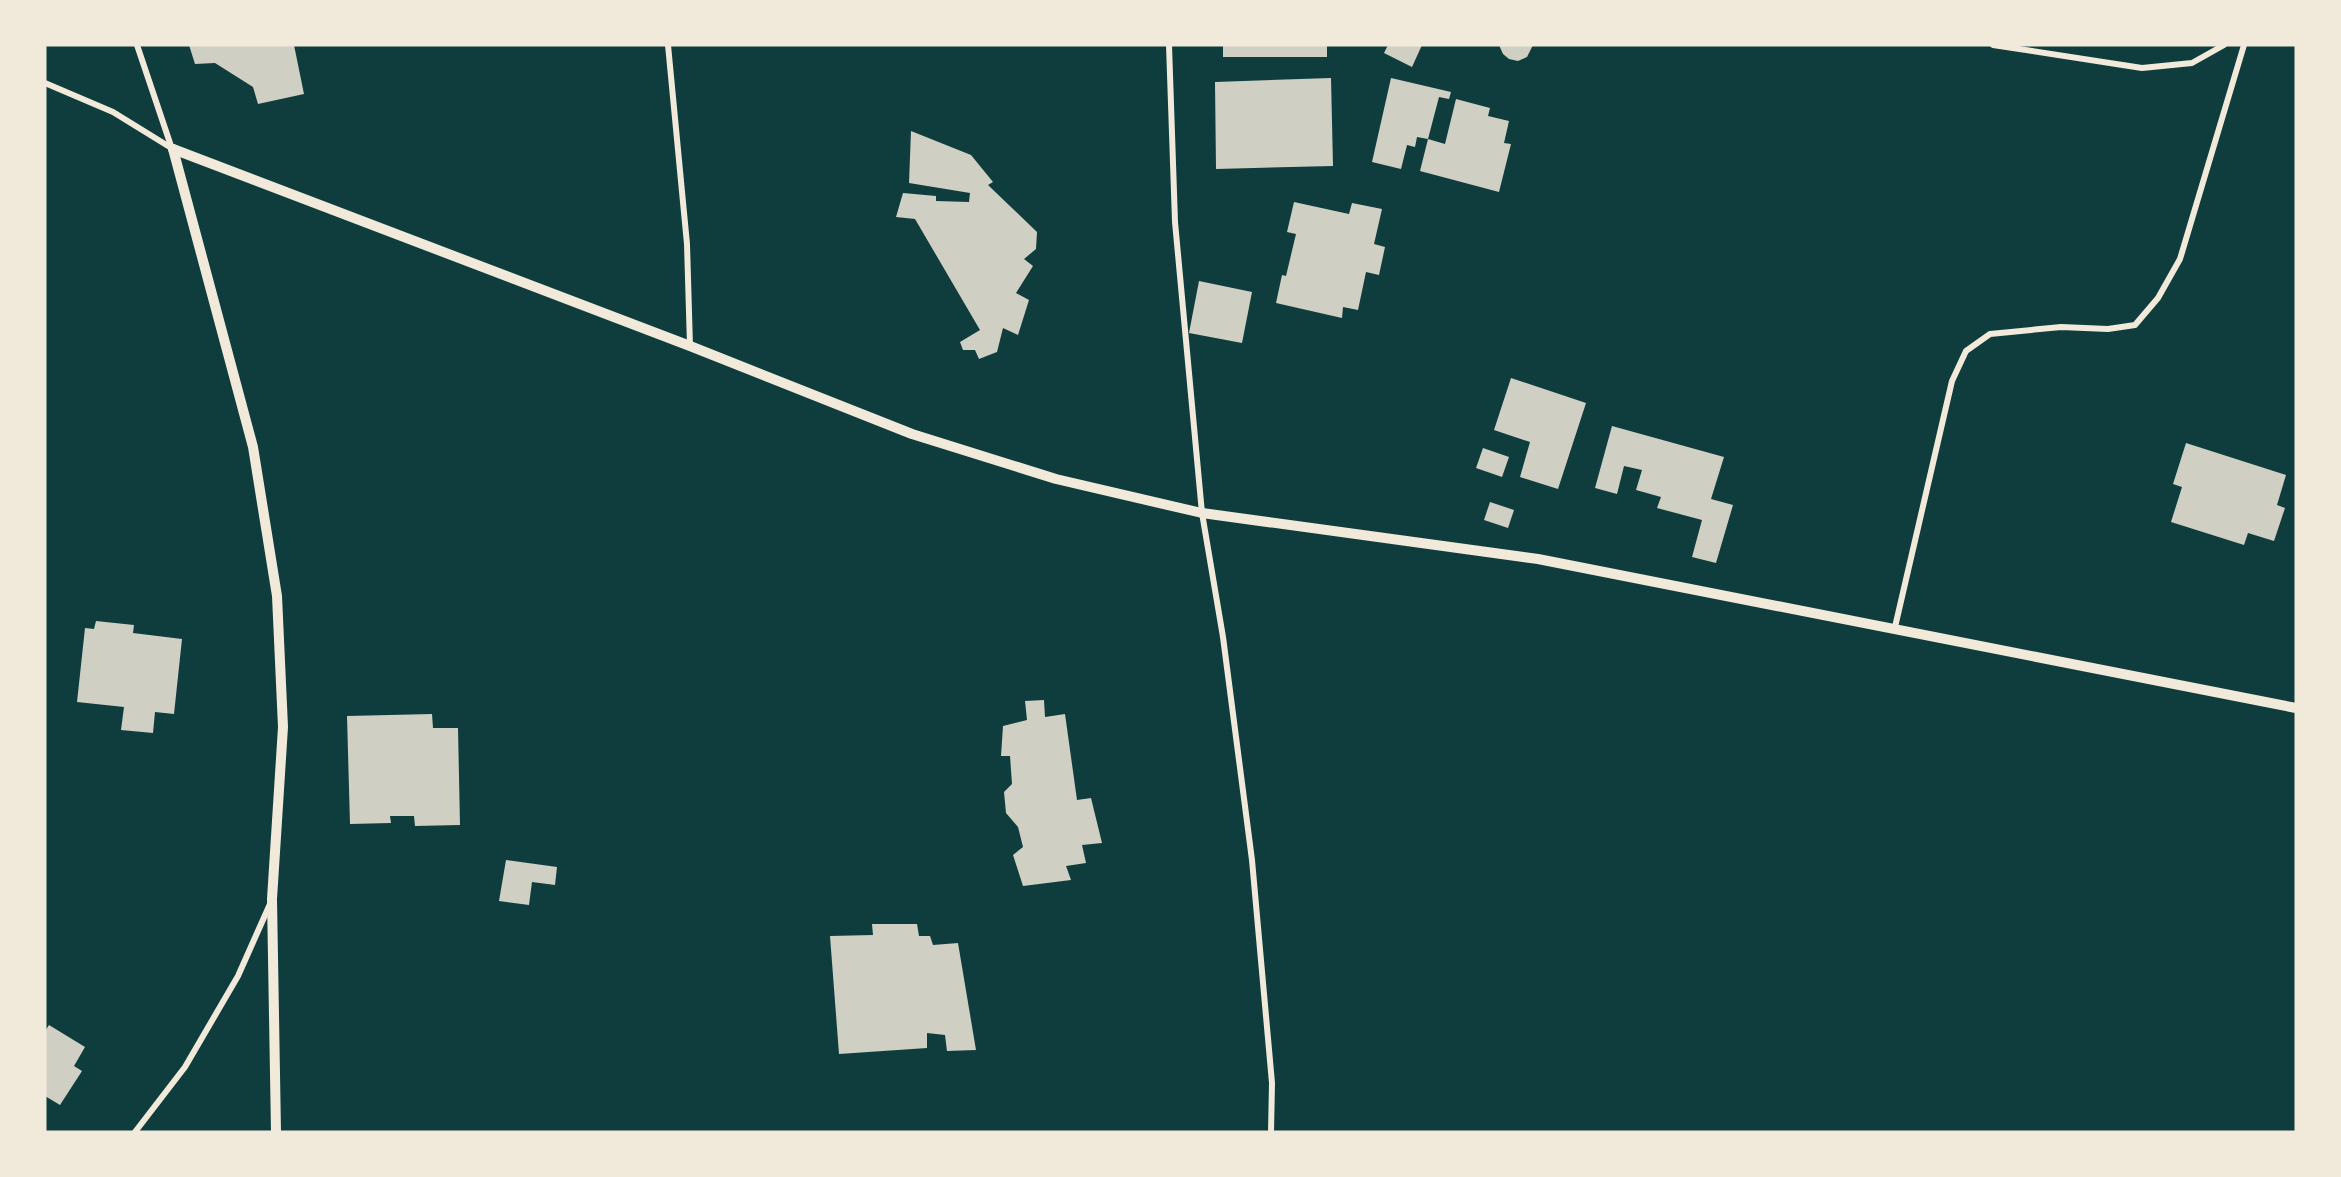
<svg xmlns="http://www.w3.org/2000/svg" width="2341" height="1177" font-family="'Noto Sans',sans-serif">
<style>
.building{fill:#cfcfc3}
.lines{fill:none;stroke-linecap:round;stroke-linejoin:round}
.minor{stroke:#f1e9da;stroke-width:6}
.tertiary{stroke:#f1e9da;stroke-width:10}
</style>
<rect width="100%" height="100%" fill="#0f3d3e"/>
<!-- building -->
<g class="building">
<path d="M189,45H294L304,94L258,104L253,87L215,63L195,64Z"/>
<rect x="1223" y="45" width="104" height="12"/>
<path d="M1388,45H1422L1412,67L1384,53Z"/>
<path d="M1499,45H1533L1527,57L1518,61L1509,59L1503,54Z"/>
<path d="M1331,78L1333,166L1216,169L1215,82Z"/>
<path d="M1391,78L1451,92L1449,99L1439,97L1428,139L1445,144L1456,99L1490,108L1488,116L1509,121L1504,143L1511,144L1499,192L1420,171L1428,139L1417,137L1415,147L1407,145L1401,169L1372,162Z"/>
<path d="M911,131L971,155L993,182L988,185L1037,232L1036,249L1024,259L1033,266L1016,293L1029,300L1018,335L1003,328L997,352L979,359L975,350H963L960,342L980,330L915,219L896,217L903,193L936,196V201L969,202L970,193L909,183Z"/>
<path d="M1294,202L1349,214L1352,203L1382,209L1374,244L1385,247L1379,275L1366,272L1358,310L1343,307L1342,318L1276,303L1282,275L1286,276L1296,234L1287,232Z"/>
<path d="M1199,281L1252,292L1242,343L1189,333Z"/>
<path d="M1511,378L1586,403L1558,489L1520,477L1530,442L1494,430Z"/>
<path d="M1612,426L1724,457L1711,499L1733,505L1716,563L1692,557L1702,520L1657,508L1661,497L1636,490L1642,470L1624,466L1617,494L1595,488Z"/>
<path d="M2186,443L2286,475L2277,505L2285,508L2274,541L2248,533L2244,545L2171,522L2182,487L2173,484Z"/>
<path d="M1483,448L1509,457L1502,477L1476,468Z"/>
<path d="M1490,502L1514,510L1508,528L1484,520Z"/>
<path d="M96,621L134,625L133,633L182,639L174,714L155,712L153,733L121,730L124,707L77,702L85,628L94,629Z"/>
<path d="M1044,700L1045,717L1065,714L1077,800L1091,798L1102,843L1082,845L1086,863L1066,866L1071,880L1023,886L1013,855L1023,847L1018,827L1006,813L1004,792L1012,784L1010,756H1001L1003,726L1027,720L1025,701Z"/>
<path d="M432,714L433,728H458L460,825L415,826L414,816H390L391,823L350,824L347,716Z"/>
<path d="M506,860L557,867L555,885L532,882L529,905L499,901Z"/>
<path d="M872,924H917L919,936H930L933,945L958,943L976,1050L947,1051L945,1035L927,1033V1048L839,1054L830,936L873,935Z"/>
<path d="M49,1025L85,1047L74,1066L82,1071L60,1105L45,1096V1031Z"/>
</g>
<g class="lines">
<!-- minor -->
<g class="minor">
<path d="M137,45L172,149"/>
<path d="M668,45L687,244L690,346"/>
<path d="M1169,45L1175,222L1202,513L1223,637L1252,860L1272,1083L1271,1132"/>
<path d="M1993,45L2142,68L2192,63L2224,45"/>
<path d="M45,83L113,112L173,149"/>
<path d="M1895,627L1952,381L1966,351L1990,334L2061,327L2108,329L2135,325L2158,298L2180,259L2244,45"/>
<path d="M135,1132L185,1067L238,976L270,904"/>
</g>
<!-- tertiary -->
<g class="tertiary">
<path d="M173,149L690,346L912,434L1056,479L1202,513L1538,559L2296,708"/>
<path d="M173,149L253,447L277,596L283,727L272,899L276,1132"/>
</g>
</g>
<!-- border -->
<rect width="2341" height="1177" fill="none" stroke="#f1e9da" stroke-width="93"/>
</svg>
